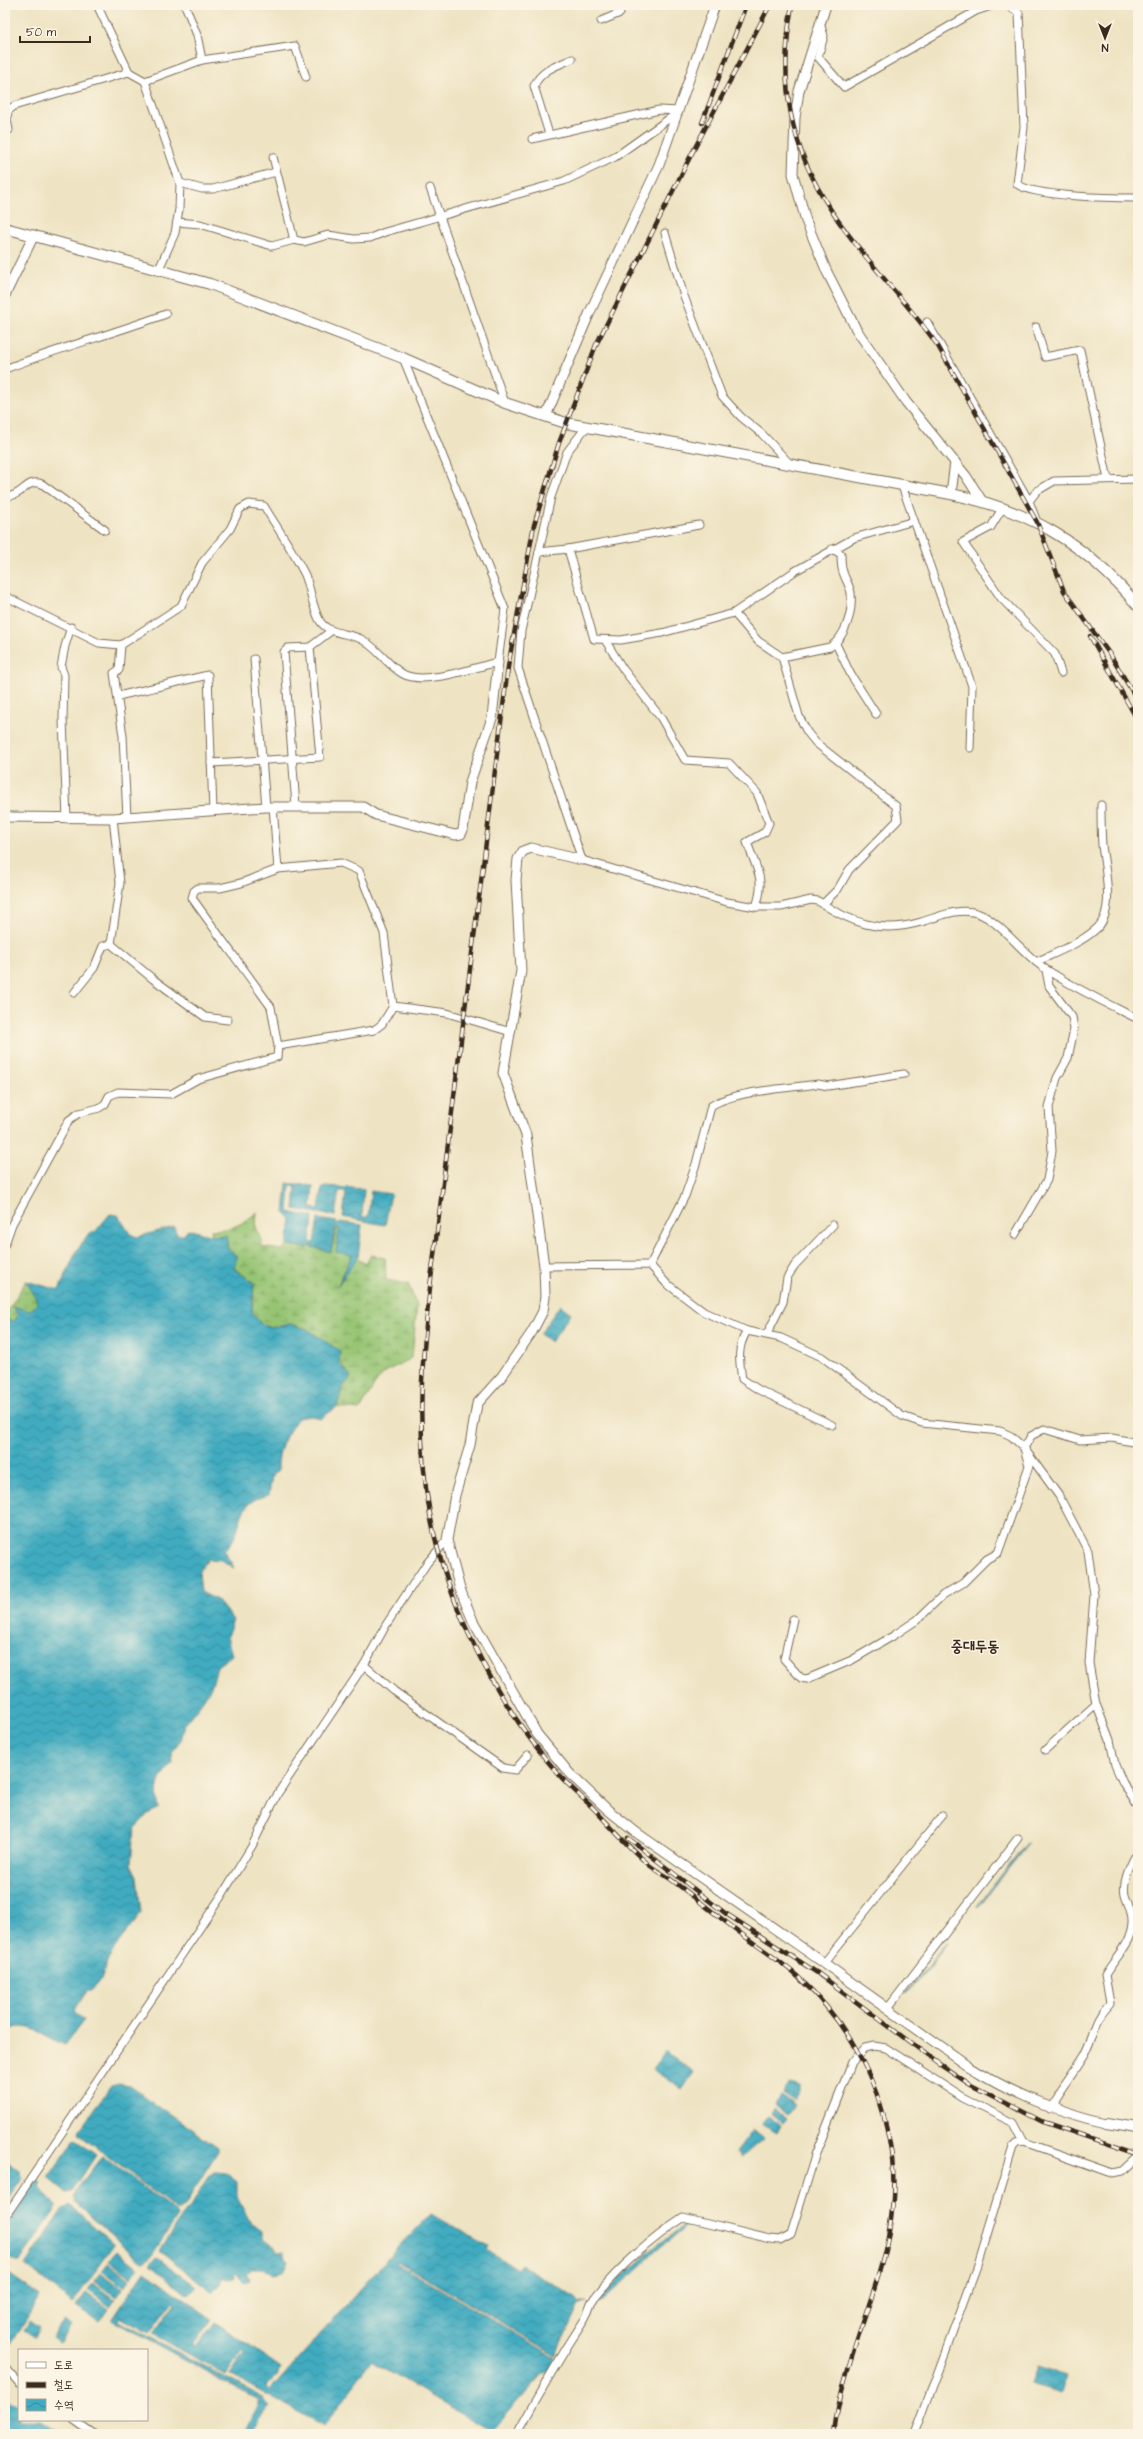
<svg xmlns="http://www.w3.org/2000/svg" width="1143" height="2439" font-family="'Architects Daughter','Poor Story',sans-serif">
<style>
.wetland{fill:url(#wetland-marsh);stroke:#687748}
.water{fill:url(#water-waves);stroke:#3e6a6f}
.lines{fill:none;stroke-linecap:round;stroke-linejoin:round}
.minor-casing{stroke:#7a6b57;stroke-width:9}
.tertiary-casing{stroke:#7a6b57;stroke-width:11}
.secondary-casing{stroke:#7a6b57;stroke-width:12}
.minor{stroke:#fff;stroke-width:7}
.tertiary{stroke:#fff;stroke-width:9}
.secondary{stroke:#fff;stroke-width:10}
.rail-casing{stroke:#3b2a1e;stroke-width:4.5}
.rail{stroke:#fcf5e5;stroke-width:3;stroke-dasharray:9;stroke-linecap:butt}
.labels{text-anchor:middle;stroke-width:3;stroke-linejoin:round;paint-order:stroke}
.quarter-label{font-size:15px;font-weight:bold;fill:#3b2a1e;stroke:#fcf5e5}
</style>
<defs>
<pattern id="wetland-marsh" width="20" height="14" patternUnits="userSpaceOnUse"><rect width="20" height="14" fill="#95c472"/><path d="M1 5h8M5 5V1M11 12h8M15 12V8" fill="none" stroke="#7b9f5d"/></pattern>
<pattern id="water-waves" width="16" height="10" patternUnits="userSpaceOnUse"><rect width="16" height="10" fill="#41abc0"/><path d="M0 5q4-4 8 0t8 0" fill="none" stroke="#388b9b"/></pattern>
</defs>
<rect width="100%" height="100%" fill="#fcf5e5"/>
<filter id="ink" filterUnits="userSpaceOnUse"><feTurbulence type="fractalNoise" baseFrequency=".025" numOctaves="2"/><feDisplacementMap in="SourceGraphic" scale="8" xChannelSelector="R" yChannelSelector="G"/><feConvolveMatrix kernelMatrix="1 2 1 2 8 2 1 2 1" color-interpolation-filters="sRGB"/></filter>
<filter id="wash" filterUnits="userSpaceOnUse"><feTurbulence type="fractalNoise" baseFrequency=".012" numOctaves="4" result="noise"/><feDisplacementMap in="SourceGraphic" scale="16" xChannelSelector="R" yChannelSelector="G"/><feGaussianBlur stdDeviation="0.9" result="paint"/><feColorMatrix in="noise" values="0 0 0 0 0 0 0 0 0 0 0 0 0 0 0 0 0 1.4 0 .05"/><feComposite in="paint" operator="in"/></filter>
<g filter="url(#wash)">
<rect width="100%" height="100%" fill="#eee3c2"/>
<!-- wetland -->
<g class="wetland">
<path d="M257,1212L256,1227L262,1240V1247L282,1250L287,1245L307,1248L309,1246L331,1251L336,1228H339L352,1255L338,1285L356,1258L366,1264L371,1255L385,1258L386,1280L408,1284L417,1305L412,1357C403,1365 390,1367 382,1375C373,1384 367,1399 360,1410L337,1407L342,1388L351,1377L327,1344L307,1329L290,1324L270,1328L260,1323L252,1312L254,1283L234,1268L212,1236L211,1230C231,1230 242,1225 257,1212Z"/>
<path d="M26,1281L36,1298L37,1305L29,1312L14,1306L19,1315L14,1322L5,1318V1315Z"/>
</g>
<!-- water -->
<g class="water">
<path d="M287,1183L313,1186L311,1208L319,1209L322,1189L325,1186L364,1189L362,1217H368L371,1191L391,1194L385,1225L343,1217L346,1191H339L335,1216L294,1209L296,1187L290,1186L288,1212L313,1217L310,1242L314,1243L318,1219L337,1222V1225L340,1222L362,1225L358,1257L338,1285L352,1255L336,1252L339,1228H335L331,1252L309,1246L308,1248L287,1245L291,1219L284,1213Z"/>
<path d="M110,1214L118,1215L130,1234L137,1237L174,1227L177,1235H184L188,1229L212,1236L226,1235L228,1249L237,1256L234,1269L254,1283L252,1312L260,1323L270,1328L290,1324L307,1329L340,1351L339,1363L351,1377L342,1388L337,1407L320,1419L311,1416L298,1418C286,1434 277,1450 278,1471L272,1475L269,1495C242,1500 243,1514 235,1536C233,1542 227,1546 224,1551L234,1568L221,1560L208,1559L199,1572L201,1592L217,1600L233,1620L227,1637L232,1655L217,1666C213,1691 201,1703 186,1722C180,1731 184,1740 172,1752L173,1763C158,1777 155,1787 159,1808L148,1814L134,1829L131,1864L137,1876L141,1913C129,1929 116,1944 107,1962C100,1977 106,1977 91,1991H87L74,2011L84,2020L65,2045C41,2035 31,2021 5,2030V1318L14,1322L18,1315L13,1306L29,1311L37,1305L36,1298L26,1281L59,1290L76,1252L89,1233L95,1232Z"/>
<path d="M560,1305L571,1313L551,1342L540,1334Z"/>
<path d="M1027,1843L1028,1844L978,1907L977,1906Z"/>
<path d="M947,1942L948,1943L907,1994L906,1993Z"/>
<path d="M665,2051L694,2072L682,2090L652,2069Z"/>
<path d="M790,2083L799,2086V2093L794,2101L783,2094Z"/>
<path d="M119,2084L130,2086L218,2147V2151L183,2207L177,2210L80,2135L79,2131L111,2086Z"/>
<path d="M781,2096L795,2105L788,2114L775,2105Z"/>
<path d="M773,2108L787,2118L783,2123L770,2113Z"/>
<path d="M768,2116L781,2125L777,2133L762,2124Z"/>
<path d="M753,2129L764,2138L742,2157L736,2152Z"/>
<path d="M75,2139L96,2155L73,2190L67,2193L49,2178Z"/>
<path d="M102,2156L176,2212L178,2216L150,2258L143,2262L139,2260L77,2204L74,2197L77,2189Z"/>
<path d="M5,2161L20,2171L23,2178L5,2203Z"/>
<path d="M216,2172L227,2173L237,2182V2196L251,2224L261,2231L264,2240L271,2243L276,2252L284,2251V2256L289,2260C286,2269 282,2273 272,2275L263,2268H253L247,2273L250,2281L244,2283L236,2271L233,2278L227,2279L222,2277L220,2285L213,2292L160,2251L208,2177Z"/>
<path d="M37,2179L41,2183L39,2188L58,2206L20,2261H16L5,2254V2228Z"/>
<path d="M71,2206L114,2244L73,2303L25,2265L63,2209Z"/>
<path d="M431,2214L489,2246L487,2250L517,2269L521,2264L577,2298L579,2302H588L579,2304L556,2355L397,2261L396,2263L555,2357L549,2370L544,2373L491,2432L371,2361L324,2426L230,2375L245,2352L243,2350L226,2375L153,2334L175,2303L173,2301L149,2333L120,2317L119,2321L262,2397L263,2401L269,2406L253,2434H244L258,2407V2400L112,2320L145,2271L212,2319L193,2345L195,2348L215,2322L281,2368L267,2388L270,2391L387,2259L391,2257V2255Z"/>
<path d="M687,2223L689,2224L657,2250L602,2302H594L655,2247Z"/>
<path d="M116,2251L138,2268L131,2277L109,2261Z"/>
<path d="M156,2257L196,2286L188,2295L150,2265Z"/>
<path d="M108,2263L130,2279L124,2287L102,2271Z"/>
<path d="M5,2271L40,2296L9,2348L5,2347Z"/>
<path d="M100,2273L123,2289L117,2298L94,2281Z"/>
<path d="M93,2283L115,2300L110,2307L88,2290Z"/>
<path d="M86,2293L108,2309L99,2322L76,2306Z"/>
<path d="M30,2321L40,2328L35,2337L24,2330Z"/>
<path d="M64,2321L71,2326L59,2343L52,2338Z"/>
<path d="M1037,2366L1066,2375L1061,2393L1031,2384Z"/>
<path d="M5,2399L19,2405V2420H40L65,2434H5Z"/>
</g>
</g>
<g filter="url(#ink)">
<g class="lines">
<!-- minor casing -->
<g class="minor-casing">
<g id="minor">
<path d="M97,5L129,72L145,81"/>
<path d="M185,5L197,35L202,60"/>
<path d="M1007,5L1019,13L1024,127L1017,184C1033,197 1115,198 1138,198"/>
<path d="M601,21L620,13L618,5"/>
<path d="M820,23L824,36L818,57L844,87L976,11L994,5"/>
<path d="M9,130L7,120L8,111L14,106L129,72"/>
<path d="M549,134L534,86C541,70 556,66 572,59"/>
<path d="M532,139L659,110L679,111"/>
<path d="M273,157L294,240L304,242L328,235L354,239L370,238L385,232L564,181L615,157L677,113"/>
<path d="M180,183L202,189H213L276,172"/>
<path d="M430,188L505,403"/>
<path d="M177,222L200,224L272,246L294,240"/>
<path d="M665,233L684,296L722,396L741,417L762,434L790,464"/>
<path d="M159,269L175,233L179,209L180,183L145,81L202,60L295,46L306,77"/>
<path d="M927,322L1029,501L1037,522"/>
<path d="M1036,327L1045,357L1080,350L1108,479"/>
<path d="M5,369C58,348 113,334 166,314"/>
<path d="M587,426L567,452L551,497L539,552L568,549L699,525"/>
<path d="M902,486L972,686L970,748"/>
<path d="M5,497C24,496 26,478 42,484L105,530"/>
<path d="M1029,501L1037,491L1054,481L1138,479"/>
<path d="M1003,507L991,527L963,542L1001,598L1055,654L1061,673"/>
<path d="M568,549L594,639L621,640L662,633L734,613L795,571L854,538L914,521"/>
<path d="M539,552L521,631L518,668L582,860L727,902L756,907H781L811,900L818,901C851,923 881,934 921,922C938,917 959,907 977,913C1001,921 1024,956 1047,970C1076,989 1108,1004 1138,1019"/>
<path d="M5,596L99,643L121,645L181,606L202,563L230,529L240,509L249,504L264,506C278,529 293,551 305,575C311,589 312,607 320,621C328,634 348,633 361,639C377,647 387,665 403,674C425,686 475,667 498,662L505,609L403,358"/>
<path d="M734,613L758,641L782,657L799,716L807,732L816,743L896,806L898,820L849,870L838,889L823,904"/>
<path d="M605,640L623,669L661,718L685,760L729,763L757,793L769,823L765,832L747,842C756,869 766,878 756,907"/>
<path d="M836,644L851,675L876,714"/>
<path d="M121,645L119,670L114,673L123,736L127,817"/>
<path d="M782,657L830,647C846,637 853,611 851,593C850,586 845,579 843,572C841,567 841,560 841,554L832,549"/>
<path d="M254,659L266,807"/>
<path d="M118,696L208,675L213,811"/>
<path d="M211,763L320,757L310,647"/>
<path d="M296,806L284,652L288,648L310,647L331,631"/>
<path d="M273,807L278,869"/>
<path d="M67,819L63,720L64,675L61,667L65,646L71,627"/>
<path d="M111,944L153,979L205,1017L228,1020"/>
<path d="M1036,962C1055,953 1079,944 1095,930C1117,913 1104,867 1102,845C1101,831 1101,818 1101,805"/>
<path d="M74,993L94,968L103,946L111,944L120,883L113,818"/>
<path d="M393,1006L447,1013L511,1032"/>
<path d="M1015,1235L1047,1180L1052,1151L1049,1107L1057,1078L1068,1058L1074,1029L1072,1017L1049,986L1046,970"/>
<path d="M5,1244L12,1224L69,1120L79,1113L99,1108L105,1104L109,1096L118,1092L171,1094L198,1079L277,1057L278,1046L374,1030L382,1024L393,1006L384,933L359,871L341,863L278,869L241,883L220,888H198L194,891L192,898L271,1007L278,1046"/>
<path d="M650,1265L685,1196L696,1164L711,1106C734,1091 789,1088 818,1084L828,1086L904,1074"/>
<path d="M544,1266L650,1265L666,1283L704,1312L747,1331L781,1338L822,1357L902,1416L922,1423L1000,1431L1011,1436L1024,1448L1059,1496L1088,1551L1094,1595L1089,1663L1096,1704L1110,1740L1115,1765L1123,1783L1138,1807"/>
<path d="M747,1331C737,1347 739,1360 742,1379L759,1390L832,1425"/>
<path d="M767,1334L783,1302L787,1278L795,1265L833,1225"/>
<path d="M793,1619L784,1659L801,1678L807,1679L852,1660L893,1636L917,1620L943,1595L963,1583L987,1559L998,1553L1029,1466L1024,1448L1031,1436L1044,1429L1080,1440L1112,1438L1138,1443"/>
<path d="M364,1665L394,1691L503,1768L515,1770L528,1755"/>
<path d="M1045,1750L1096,1704"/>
<path d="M824,1963L942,1816"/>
<path d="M888,2008L1018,1838"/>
<path d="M1049,2108C1060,2090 1073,2073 1084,2055C1095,2035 1092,2022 1110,2003L1105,1975C1115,1958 1130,1946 1132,1924C1133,1913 1128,1905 1125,1895C1122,1881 1131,1863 1138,1851"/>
<path d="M5,2217L222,1895L252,1846L278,1793L364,1665L386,1625L427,1563L447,1540"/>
<path d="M5,2367L19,2383"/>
<path d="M74,2420L94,2434"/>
<path d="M517,2434C538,2395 560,2357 585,2319C589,2312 590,2303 595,2297C618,2268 651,2239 683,2218L770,2239L780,2240L791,2234L815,2156L852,2062L865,2048L874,2046L886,2048L963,2098L1014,2123L1024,2142"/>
<path d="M915,2434L975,2272L1013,2147L1017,2143L1024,2142L1112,2173L1122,2171L1138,2156"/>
</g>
</g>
<!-- tertiary casing -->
<g class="tertiary-casing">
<g id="tertiary">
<path d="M826,5L799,91L795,118L793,174L806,221L827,272L856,329L906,402L966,476L982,501"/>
<path d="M5,295L34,235"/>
<path d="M546,416L590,312L659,165L715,5"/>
<path d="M951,494L955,462"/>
<path d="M5,817L113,818L266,807H363L376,815L455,835L461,834L463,830L470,782L492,718L498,662"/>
<path d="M582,860L531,848L523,851L518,859L516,880L521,971L503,1073L526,1135L544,1266L545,1297L543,1311L532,1332L502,1376L477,1404L470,1445L455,1495L447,1540L460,1589L473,1621L537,1734L570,1774L608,1810L637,1833L824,1963L970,2067C1016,2095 1054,2111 1106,2123"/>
</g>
</g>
<!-- secondary casing -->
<g class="secondary-casing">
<g id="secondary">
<path d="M5,228L210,284L403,358L505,403L566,423L951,494C1030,510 1086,544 1138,606"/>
<path d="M1106,2123L1138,2128"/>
</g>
</g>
<!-- minor -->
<use href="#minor" class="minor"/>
<!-- tertiary -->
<use href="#tertiary" class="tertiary"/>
<!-- secondary -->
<use href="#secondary" class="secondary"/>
<!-- rail casing -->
<g class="rail-casing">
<g id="rail">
<path d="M770,5L690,157L596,345L559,443L534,525L508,667L432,1271C422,1352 415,1433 430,1514C447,1607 498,1706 561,1777C572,1789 584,1799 595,1810C612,1828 628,1847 647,1863C653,1869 662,1873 669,1878C693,1896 715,1914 739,1932C758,1947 780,1960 798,1977C845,2020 877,2076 889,2139C911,2247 846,2331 834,2434"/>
<path d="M792,5C778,82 789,147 833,213C864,260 906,300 938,346L1037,522L1064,591L1111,656L1138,701"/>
<path d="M702,123L746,5"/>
<path d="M1090,636L1138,721"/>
<path d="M628,1838L725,1913L819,1974L939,2064L971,2085L1043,2122L1138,2154"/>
</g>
</g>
<!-- rail -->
<use href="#rail" class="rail"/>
</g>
</g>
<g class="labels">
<!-- quarter labels -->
<g class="quarter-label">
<text x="975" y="1651">중대두동</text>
</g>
</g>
<!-- margin -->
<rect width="1143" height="2439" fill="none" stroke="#fcf5e5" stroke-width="20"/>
<!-- legend -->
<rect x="18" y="2349" width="130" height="72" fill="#fcf5e5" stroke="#afa495"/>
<rect x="26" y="2362" width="20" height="6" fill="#ffffff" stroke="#afa495"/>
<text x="54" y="2369" font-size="12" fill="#3b2a1e">도로</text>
<rect x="26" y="2382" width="20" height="6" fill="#3b2a1e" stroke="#afa495"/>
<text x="54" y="2389" font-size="12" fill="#3b2a1e">철도</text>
<rect x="26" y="2399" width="20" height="12" fill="url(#water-waves)" stroke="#afa495"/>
<text x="54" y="2409" font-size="12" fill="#3b2a1e">수역</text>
<!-- north arrow -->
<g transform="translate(1105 38) rotate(180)" stroke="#fcf5e5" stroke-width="3" paint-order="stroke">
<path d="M0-3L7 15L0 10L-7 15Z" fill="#3b2a1e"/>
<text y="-6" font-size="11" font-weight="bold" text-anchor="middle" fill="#3b2a1e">N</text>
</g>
<!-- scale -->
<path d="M20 36v6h70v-6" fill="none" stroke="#3b2a1e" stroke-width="2"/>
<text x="26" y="36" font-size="12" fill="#3b2a1e" stroke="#fcf5e5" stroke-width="3" paint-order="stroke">50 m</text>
</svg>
